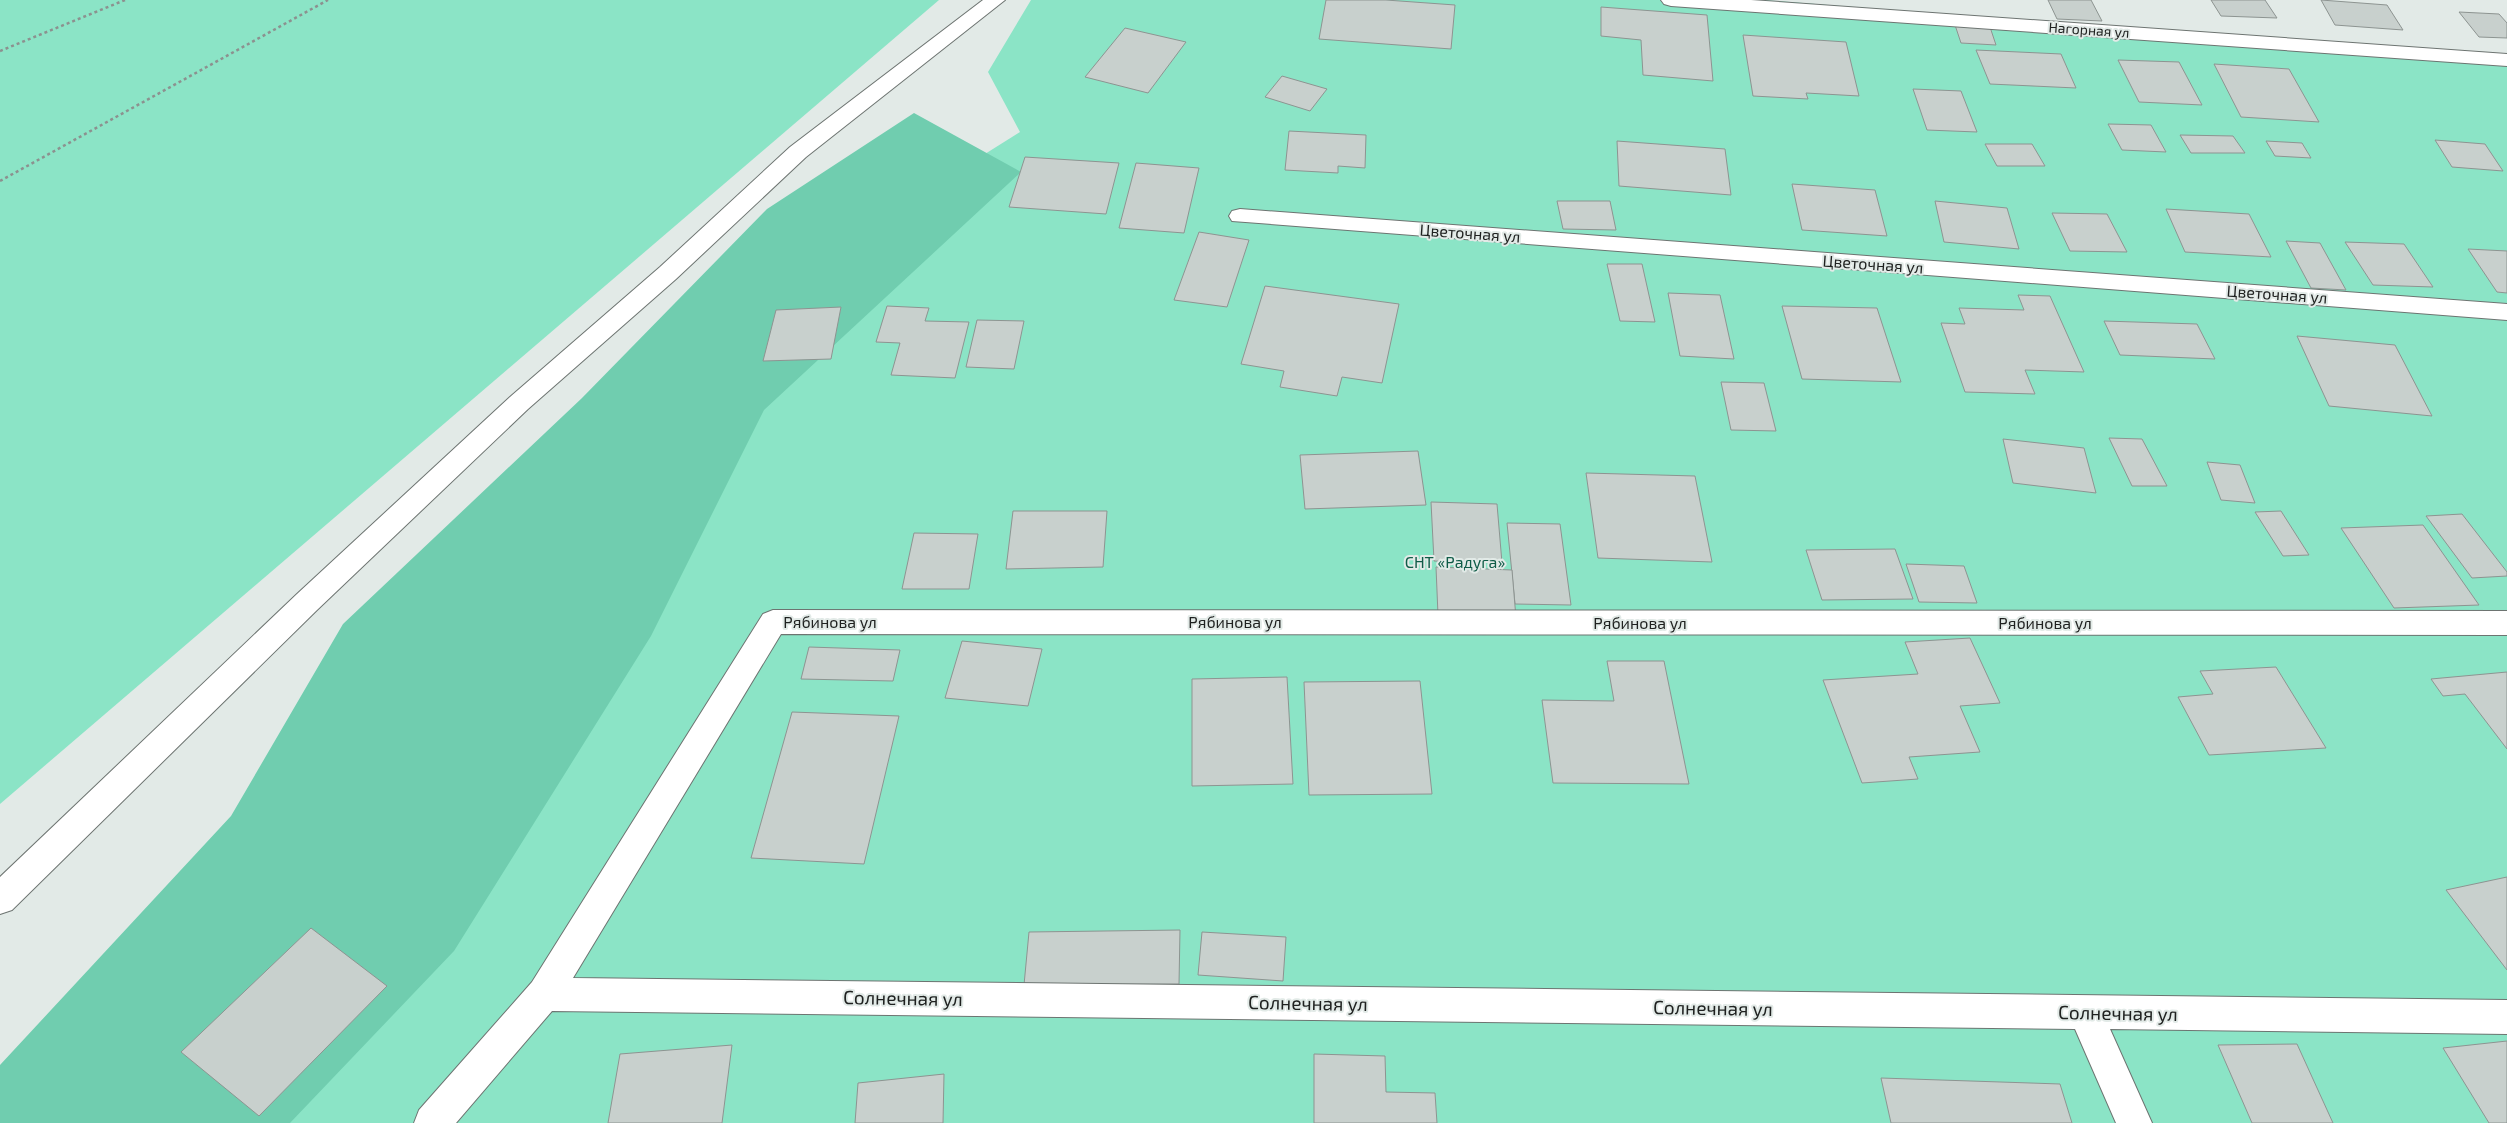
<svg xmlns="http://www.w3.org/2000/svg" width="2507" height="1123" font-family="'Exo 2',sans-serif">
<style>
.green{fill:#8be4c6}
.forest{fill:#70cdaf}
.building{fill:#c8d0cd;stroke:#8d9491}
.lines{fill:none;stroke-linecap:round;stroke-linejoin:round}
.minor-casing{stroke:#6d7471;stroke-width:2}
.path{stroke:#8c918f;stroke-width:2.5;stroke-dasharray:3 3;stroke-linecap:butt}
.minor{fill:#fff;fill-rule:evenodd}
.labels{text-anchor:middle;stroke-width:4;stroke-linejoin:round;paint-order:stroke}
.far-street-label{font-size:14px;fill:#1f2120;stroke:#e2eae7}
.street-label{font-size:16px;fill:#1f2120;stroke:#e2eae7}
.park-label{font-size:16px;fill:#105c48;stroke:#e2eae7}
.near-street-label{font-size:19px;fill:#1f2120;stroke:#e2eae7}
</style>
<rect width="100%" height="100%" fill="#e2eae7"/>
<!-- green -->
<g class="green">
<path d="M0,0H939L0,804Z"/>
<path d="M1031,0H1764L2507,59V1123H18L781,282L1020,132L988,72Z"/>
</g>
<!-- forest -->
<path class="forest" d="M914,113L1021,172L764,410L651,636L454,951L290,1123H0V1065L231,816L343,624L582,398L767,209Z"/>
<!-- building -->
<g class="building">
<path d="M1326,0H1386L1455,5L1451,49L1319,39Z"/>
<path d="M2048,0H2091L2102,21L2057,19Z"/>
<path d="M2211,0H2265L2277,18L2221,16Z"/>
<path d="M2321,0L2387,5L2403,30L2335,25Z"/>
<path d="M1601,7L1707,15L1713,81L1643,75L1641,40L1601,36Z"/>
<path d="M2459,12L2499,14L2507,23V38L2479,37Z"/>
<path d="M1955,25L1990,27L1996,45L1961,43Z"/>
<path d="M1125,28L1186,42L1148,93L1085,77Z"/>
<path d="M1743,35L1846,42L1859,96L1806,93L1808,99L1753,96Z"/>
<path d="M1976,50L2061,54L2076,88L1990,84Z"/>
<path d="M2118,60L2179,62L2202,105L2139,102Z"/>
<path d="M2214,64L2289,69L2319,122L2241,117Z"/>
<path d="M1282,76L1327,89L1310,111L1265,97Z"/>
<path d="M1913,89L1961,91L1977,132L1927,130Z"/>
<path d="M2108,124L2151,125L2166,152L2122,150Z"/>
<path d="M1289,131L1366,135L1365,168L1338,166V173L1285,170Z"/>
<path d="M2180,135L2233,136L2245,153H2191Z"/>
<path d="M2435,140L2485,144L2503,171L2452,167Z"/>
<path d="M1617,141L1725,149L1731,195L1619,186Z"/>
<path d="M2266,141L2302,143L2311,158L2275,156Z"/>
<path d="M1985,144H2032L2045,166H1997Z"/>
<path d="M1025,157L1119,163L1106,214L1009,207Z"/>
<path d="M1136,163L1199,168L1184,233L1119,228Z"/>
<path d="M1792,184L1875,190L1887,236L1802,230Z"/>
<path d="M1557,201H1610L1616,230L1563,229Z"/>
<path d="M1935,201L2007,208L2019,249L1944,242Z"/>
<path d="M2166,209L2249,214L2271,257L2185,252Z"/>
<path d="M2052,213L2107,214L2127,252L2070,251Z"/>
<path d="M1199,232L1249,240L1227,307L1174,300Z"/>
<path d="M2286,241L2320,243L2346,290L2311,288Z"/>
<path d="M2345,242L2404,244L2433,287L2373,285Z"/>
<path d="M2468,249L2507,251V293L2497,292Z"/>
<path d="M1607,264H1642L1655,322L1620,321Z"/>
<path d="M1265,286L1399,304L1382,383L1342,377L1337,396L1280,387L1284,371L1241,364Z"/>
<path d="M1668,293L1720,295L1734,359L1680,356Z"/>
<path d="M2018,295L2050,296L2084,372L2025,370L2035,394L1965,392L1941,323L1965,324L1959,308L2024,310Z"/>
<path d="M887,306L929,308L925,321L969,322L955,378L891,375L900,343L876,342Z"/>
<path d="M1782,306L1877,308L1901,382L1802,379Z"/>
<path d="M841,307L831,359L763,361L776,310Z"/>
<path d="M977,320L1024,321L1014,369L966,367Z"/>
<path d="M2104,321L2197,324L2215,359L2120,355Z"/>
<path d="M2297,336L2395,345L2432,416L2329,406Z"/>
<path d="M1721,382L1764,383L1776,431L1731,430Z"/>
<path d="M2109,438L2142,439L2167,486H2132Z"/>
<path d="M2003,439L2084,448L2096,493L2013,483Z"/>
<path d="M1418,451L1426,505L1305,509L1300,455Z"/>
<path d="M2207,462L2240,465L2255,503L2221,500Z"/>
<path d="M1586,473L1695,476L1712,562L1598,558Z"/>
<path d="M1431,502L1497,504L1502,563L1434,561Z"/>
<path d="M1013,511H1107L1103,567L1006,569Z"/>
<path d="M2281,511L2309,555L2283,556L2255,512Z"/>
<path d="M2462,514L2507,572V576L2472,578L2426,516Z"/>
<path d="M1507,523L1560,524L1571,605L1515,604Z"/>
<path d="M2423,525L2479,605L2394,608L2341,528Z"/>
<path d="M914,533L978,534L969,589H902Z"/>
<path d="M1895,549L1913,599L1822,600L1806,550Z"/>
<path d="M1906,564L1964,566L1977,603L1919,602Z"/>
<path d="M1436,567L1512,570L1516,618L1438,615Z"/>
<path d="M1970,638L2000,703L1960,706L1980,752L1909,757L1918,779L1862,783L1823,680L1918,674L1905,642Z"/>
<path d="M962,641L1042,649L1028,706L945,698Z"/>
<path d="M809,647L900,650L893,681L801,679Z"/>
<path d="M1607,661H1664L1689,784L1553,783L1542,700L1614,701Z"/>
<path d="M2276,667L2326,748L2209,755L2178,697L2213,694L2200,671Z"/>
<path d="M2507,672V749L2465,694L2443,696L2431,679Z"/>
<path d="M1287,677L1293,784L1192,786V679Z"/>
<path d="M1420,681L1432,794L1309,795L1304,682Z"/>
<path d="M792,712L899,716L864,864L751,858Z"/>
<path d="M2507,877V970L2446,890Z"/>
<path d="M311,928L387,986L259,1116L181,1052Z"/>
<path d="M1180,930L1179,984L1024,985L1029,932Z"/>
<path d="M1202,932L1286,937L1283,981L1198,975Z"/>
<path d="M2507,1041V1123H2489L2443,1048Z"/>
<path d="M2297,1044L2333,1123H2252L2218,1045Z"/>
<path d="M732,1045L722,1123H608L620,1054Z"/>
<path d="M1314,1054L1385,1056L1386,1092L1435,1093L1437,1123H1314Z"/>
<path d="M944,1074L943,1123H855L858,1083Z"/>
<path d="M1881,1078L2060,1084L2072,1123H1891Z"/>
</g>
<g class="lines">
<!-- minor casing -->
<g class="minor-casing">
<g id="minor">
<path d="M983,0H1005L806,157L676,279L528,409L317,610L12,910L0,914V877L297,594L510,397L660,267L790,147Z"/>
<path d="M1661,0H1751L2507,54V66L1671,6L1664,4Z"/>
<path d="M1240,209L2507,304V320L1232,221L1229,216L1232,211Z"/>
<path d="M773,610L2507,611V635L781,634L573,978L2507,1000V1034L2110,1029L2152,1123H2116L2075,1029L552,1011L456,1123H414L419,1110L532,982L763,614Z"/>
</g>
</g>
<!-- path -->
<g class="path">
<path d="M0,51L125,0"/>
<path d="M0,181L328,0"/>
</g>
<!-- minor -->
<use href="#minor" class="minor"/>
</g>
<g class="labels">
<!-- far-street labels -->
<g class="far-street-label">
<text transform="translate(2089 30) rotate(4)" y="5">Нагорная ул</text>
</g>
<!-- street labels -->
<g class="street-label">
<text transform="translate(1470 233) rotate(4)" y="6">Цветочная ул</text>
<text transform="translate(1873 264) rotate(4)" y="6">Цветочная ул</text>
<text transform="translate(2277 294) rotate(4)" y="6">Цветочная ул</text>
<text x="830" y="628">Рябинова ул</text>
<text x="1235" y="628">Рябинова ул</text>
<text x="1640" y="629">Рябинова ул</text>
<text x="2045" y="629">Рябинова ул</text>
</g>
<!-- park labels -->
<g class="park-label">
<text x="1455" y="568">СНТ «Радуга»</text>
</g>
<!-- near-street labels -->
<g class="near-street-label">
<text transform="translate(903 998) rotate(1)" y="7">Солнечная ул</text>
<text transform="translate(1308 1003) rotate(1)" y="7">Солнечная ул</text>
<text transform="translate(1713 1008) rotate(1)" y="7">Солнечная ул</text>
<text transform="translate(2118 1013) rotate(1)" y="7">Солнечная ул</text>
</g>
</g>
</svg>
